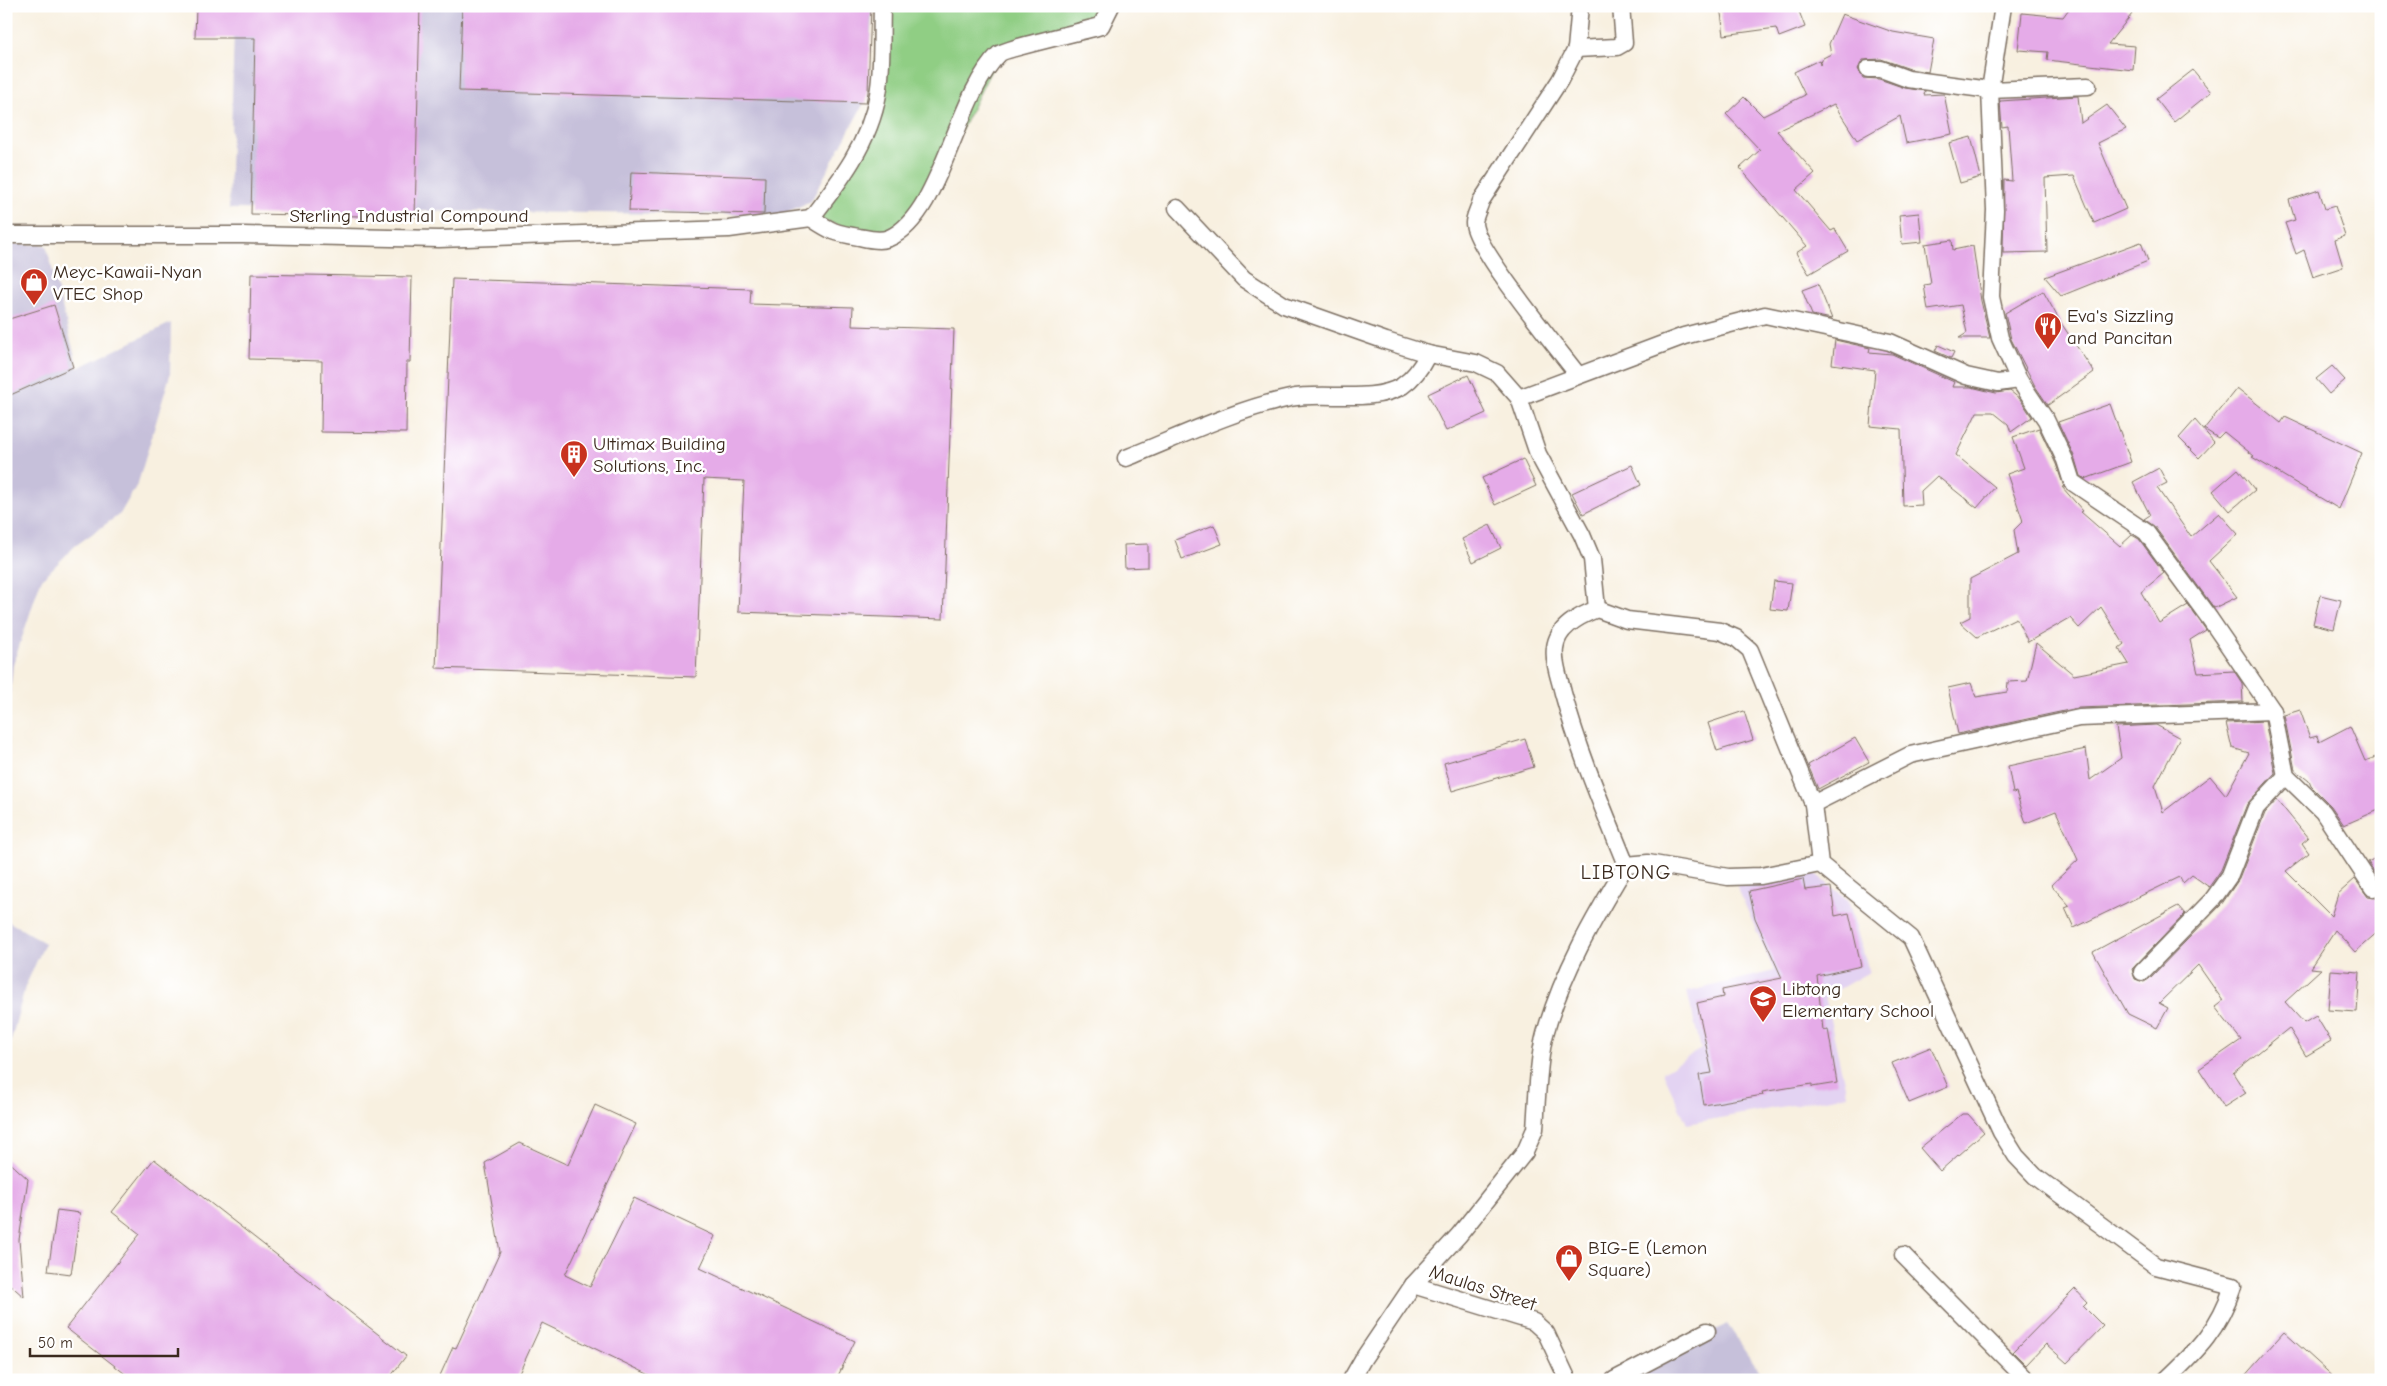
<svg xmlns="http://www.w3.org/2000/svg" width="2387" height="1386" font-family="'Comic Neue',sans-serif">
<style>
.built{fill:#e3d3f2}
.industrial{fill:#c6c0da}
.green{fill:#90ce84;stroke:#667c51}
.building{fill:#e5abe8}
.lines{fill:none;stroke-linecap:round;stroke-linejoin:round}
.street-casing{stroke:#7d6f62;stroke-width:19}
.street{stroke:#fff;stroke-width:16}
.labels{text-anchor:middle;stroke-width:5;stroke-linejoin:round;paint-order:stroke}
.street-label{font-size:19px;fill:#3b2a1e;stroke:#fff}
.poi-label{font-size:19px;fill:#3b2a1e;stroke:#fff;text-anchor:start}
.quarter-label{font-size:21px;letter-spacing:1px;fill:#3b2a1e;stroke:#fff}
</style>
<rect width="100%" height="100%" fill="#fff"/>
<filter id="ink" filterUnits="userSpaceOnUse"><feTurbulence type="fractalNoise" baseFrequency=".02" numOctaves="2"/><feDisplacementMap in="SourceGraphic" scale="10" xChannelSelector="R" yChannelSelector="G"/><feConvolveMatrix kernelMatrix="1 2 1 2 8 2 1 2 1" color-interpolation-filters="sRGB"/></filter>
<filter id="wash" filterUnits="userSpaceOnUse"><feTurbulence type="fractalNoise" baseFrequency=".0096" numOctaves="4" result="noise"/><feDisplacementMap in="SourceGraphic" scale="20" xChannelSelector="R" yChannelSelector="G"/><feGaussianBlur stdDeviation="1.12" result="paint"/><feColorMatrix in="noise" values="0 0 0 0 0 0 0 0 0 0 0 0 0 0 0 0 0 1.4 0 .05"/><feComposite in="paint" operator="in"/></filter>
<g filter="url(#wash)">
<rect width="100%" height="100%" fill="#f8f0e0"/>
<!-- built -->
<path class="built" d="M1813,872L1848,900L1869,972L1825,997L1847,1095L1687,1124L1663,1072L1701,1049L1687,992L1774,971L1736,884Z"/>
<!-- industrial -->
<g class="industrial">
<path d="M203,6H873L865,101L811,201L781,215L229,209L234,29Z"/>
<path d="M6,244L46,245L78,368L171,323L170,375L138,483L120,514L75,546L41,580L13,665L8,713L6,715Z"/>
<path d="M6,920L45,943L25,987L6,1060Z"/>
<path d="M1727,1324L1766,1380H1624Z"/>
</g>
<!-- green -->
<path class="green" d="M882,6H1111L1101,26L1000,52L932,190L889,238L811,218L869,128Z"/>
<g id="blocks">
<!-- building -->
<g class="building">
<path d="M196,6H420L415,217L251,214L255,38H195Z"/>
<path d="M462,6H871L868,92L866,103L459,91Z"/>
<path d="M1720,6H1797L1805,27L1779,37L1776,28L1724,35Z"/>
<path d="M2071,6H2122L2132,14L2108,44L2135,46L2133,70L2047,60L2048,52L2018,50L2022,13L2063,17Z"/>
<path d="M1842,14L1893,32L1934,39L1928,72L1910,69L1881,59L1863,60L1858,69L1863,78L1879,79L1905,88L1925,91L1924,95L1944,94L1952,134L1906,143L1900,116L1857,140L1834,104L1777,131L1815,173L1796,190L1831,231L1835,229L1848,251L1809,274L1796,253L1807,246L1740,168L1760,150L1726,114L1744,97L1763,116L1805,95L1794,72L1819,60L1820,65L1823,58L1831,54L1829,44Z"/>
<path d="M2193,70L2211,92L2174,122L2156,99Z"/>
<path d="M2078,96L2081,123L2107,105L2126,129L2098,143L2126,209L2094,223L2074,176L2045,178L2047,252L2003,253L2004,180L2012,181L2008,126L2002,127L2000,101Z"/>
<path d="M1971,137L1981,177L1960,183L1949,143Z"/>
<path d="M631,172L765,177L764,214L629,211Z"/>
<path d="M2319,190L2325,209L2335,206L2345,236L2335,240L2343,267L2313,277L2304,250L2296,254L2285,223L2295,220L2289,200Z"/>
<path d="M1919,213L1922,242L1902,244L1899,215Z"/>
<path d="M1952,240L1953,250L1973,246L1981,301L1990,338H1959L1967,333L1961,305L1928,310L1924,285L1931,284L1925,244Z"/>
<path d="M2141,242L2148,261L2061,296L2045,277Z"/>
<path d="M251,274L412,277L410,362H407L406,433L321,432L322,361L249,359Z"/>
<path d="M452,279L751,289L750,304L853,307L852,326L954,329L943,619L738,612L744,481L704,479L696,677L436,668Z"/>
<path d="M1818,284L1832,319L1812,315L1802,290Z"/>
<path d="M2043,291L2061,323L2094,372L2048,405L2035,386L2011,339L2005,313Z"/>
<path d="M54,305L73,367L6,397V320Z"/>
<path d="M1835,340L1870,348L1869,352L1892,354L1954,382L1952,387H1971L1996,393L2010,391L2020,399L2032,417L2011,432L2008,424L1993,412H1977L1956,455L1995,487L1977,508L1937,476L1921,491L1922,505L1903,506L1901,429L1870,426L1875,370L1832,364Z"/>
<path d="M1938,345L1954,352L1951,358L1935,351Z"/>
<path d="M2332,366L2345,380L2329,394L2316,379Z"/>
<path d="M1468,375L1486,413L1446,431L1428,394Z"/>
<path d="M2237,388L2281,423L2285,417L2362,453L2339,509L2252,457L2254,456L2224,432L2218,438L2204,429Z"/>
<path d="M2110,404L2131,462L2085,479L2080,476L2074,456L2058,422Z"/>
<path d="M2195,420L2214,442L2199,458L2179,438Z"/>
<path d="M2039,428L2056,464L2064,487H2062L2083,511L2081,512L2120,546L2132,535L2139,539L2164,573L2141,592L2159,623L2188,605L2206,630L2190,640L2198,673L2234,671L2242,683L2243,702L2078,708L1958,734L1948,688L1971,683L1976,697L2007,692L2008,682L2027,681L2036,643L2074,675L2129,664L2119,648L2124,644L2101,607L2079,628L2070,618L2028,642L2016,618L1977,637L1960,622L1970,617V579L2018,554L2014,530L2023,521L2007,474L2024,468L2013,437Z"/>
<path d="M1523,459L1536,486L1495,505L1482,478Z"/>
<path d="M1632,465L1641,485L1583,514L1572,493Z"/>
<path d="M2159,468L2167,483L2157,488L2191,537L2219,513L2238,534L2209,561L2237,597L2214,608L2154,526L2144,519L2150,515L2133,482Z"/>
<path d="M2238,469L2255,490L2230,511L2213,491Z"/>
<path d="M1214,525L1222,544L1182,559L1175,540Z"/>
<path d="M1490,525L1501,548L1473,562L1462,539Z"/>
<path d="M1148,544V567L1125,568L1124,545Z"/>
<path d="M1774,581L1792,583L1788,611L1770,609Z"/>
<path d="M2320,595L2341,600L2334,629L2313,624Z"/>
<path d="M2300,710L2310,738L2317,736L2319,742L2350,726L2365,761L2381,755V809L2344,825L2331,806L2311,786L2309,781L2295,770L2284,715Z"/>
<path d="M1744,711L1753,740L1717,751L1708,723Z"/>
<path d="M2265,721L2275,773L2247,804L2221,870L2209,887L2192,875L2183,883L2180,877L2074,928L2065,908L2070,906L2051,885L2078,860L2056,811L2026,823L2016,792L2013,793L2008,766L2086,749L2090,780L2121,758L2116,727L2156,725L2180,738L2155,786L2163,812L2210,776L2226,795L2249,753L2232,748L2226,723Z"/>
<path d="M1855,738L1869,762L1818,789L1808,765Z"/>
<path d="M1525,739L1534,767L1452,791L1444,763Z"/>
<path d="M2277,800L2308,838L2302,843L2309,853L2286,871L2331,916L2338,894L2355,879L2368,897L2374,898L2381,894V929L2355,952L2335,930L2310,968L2321,969L2285,1002L2304,1023L2316,1016L2331,1041L2306,1056L2289,1028L2233,1073L2246,1093L2224,1107L2199,1069L2241,1040L2215,1007L2223,1001L2198,965L2159,1003L2168,1008L2157,1028L2128,1014L2093,952L2178,906L2185,914L2132,969L2135,979L2144,982L2149,979L2221,905L2239,879L2265,813Z"/>
<path d="M2381,855V882L2368,862Z"/>
<path d="M1803,879L1805,890L1831,887L1835,916L1849,913L1861,966L1817,976L1823,1030L1828,1029L1837,1083L1812,1087V1084L1762,1092L1763,1095L1704,1105L1699,1075L1712,1073L1697,1003L1723,997L1722,990L1782,978L1755,918L1749,891Z"/>
<path d="M2331,970L2360,972L2357,1012L2328,1010Z"/>
<path d="M1931,1047L1948,1087L1909,1103L1892,1063Z"/>
<path d="M595,1105L636,1124L565,1275L590,1287L634,1198L715,1236L700,1268L855,1341L836,1380H660L542,1323L516,1380H438L453,1347L456,1348L500,1252L485,1163L520,1143L568,1165Z"/>
<path d="M1962,1114H1968L1984,1132L1940,1171L1920,1148Z"/>
<path d="M6,1159L28,1179L19,1240L24,1297L6,1281Z"/>
<path d="M154,1159L406,1356L388,1380H133L66,1328L140,1234L112,1212Z"/>
<path d="M57,1210L80,1213L71,1274L48,1271Z"/>
<path d="M2075,1289L2087,1302L2083,1306L2103,1326L2067,1363L2046,1344L2026,1365L2013,1352Z"/>
<path d="M2284,1332L2337,1380H2241Z"/>
</g>
</g>
</g>
<g filter="url(#ink)">
<use href="#blocks" fill-opacity="0" stroke="#7d6f62" stroke-width="1"/>
<g class="lines">
<!-- street casing -->
<g class="street-casing">
<g id="street">
<path d="M1576,49L1617,47L1624,43L1621,6"/>
<path d="M1868,69H1881L1908,79L1990,90L2088,86"/>
<path d="M1177,208L1244,279L1284,305L1386,341L1428,354L1476,363L1497,373L1519,398L1538,454L1582,535L1592,559L1597,609"/>
<path d="M811,218C832,232 835,233 859,237C869,239 880,242 889,238C942,215 955,97 999,54C1004,49 1087,30 1101,26L1111,6"/>
<path d="M811,218C840,181 870,142 878,94C883,66 881,35 882,6"/>
<path d="M6,235H243L439,239L729,229L811,218"/>
<path d="M1578,375C1559,350 1474,247 1474,223C1474,217 1479,208 1481,201L1560,80L1576,49L1580,6"/>
<path d="M2019,380L2046,420L2065,460L2072,482L2146,532L2210,619L2273,711L2286,776L2323,812L2373,888"/>
<path d="M1519,398L1684,336L1765,315L1890,342L1966,376L1998,383L2019,380L2000,338L1991,297L1995,210L1990,90L2003,6"/>
<path d="M1126,458C1179,437 1234,410 1290,398C1324,391 1372,404 1402,386C1414,378 1422,366 1428,354"/>
<path d="M1813,804L1910,755L2079,718L2273,711"/>
<path d="M1626,865C1603,808 1579,752 1563,693C1560,680 1553,662 1555,648C1557,627 1579,616 1597,609L1627,620L1720,631L1736,638L1750,650L1813,804L1820,864L1911,938L2001,1132L2016,1156L2035,1176L2156,1266L2233,1286C2219,1329 2198,1350 2166,1380"/>
<path d="M1626,865L1648,863L1728,877L1761,876L1820,864"/>
<path d="M2142,972L2213,899L2230,875L2256,808L2286,776"/>
<path d="M1903,1255L2027,1380"/>
<path d="M1413,1285L1534,1322L1546,1333L1568,1380"/>
<path d="M1351,1380L1363,1359L1413,1285L1459,1235L1525,1152L1535,1129C1537,1101 1538,1059 1545,1034C1562,973 1594,918 1626,865"/>
<path d="M1614,1380L1707,1331"/>
</g>
</g>
<!-- street -->
<use href="#street" class="street"/>
</g>
</g>
<!-- icons -->
<defs>
<g id="shop-pin" transform="scale(1.4375)"><path d="M0 17L-7.5 6A9.5 9.5 0 1 1 7.5 6Z" fill="#c8321e" stroke="#fff"/><path d="M-5-2.5h2.3a2.7 3.5 0 0 1 5.4 0H5L5.5 6h-11ZM-1.5-2.5h3a1.5 2.3 0 0 0-3 0Z" fill="#fff"/></g>
<g id="restaurant-pin" transform="scale(1.4375)"><path d="M0 17L-7.5 6A9.5 9.5 0 1 1 7.5 6Z" fill="#c8321e" stroke="#fff"/><path d="M-5-6h1v4h1v-4h1v4h1v-4h1v5L-1.5 .5V6h-2V.5L-5-1ZM5-6V6H3V1.5H1.5Q1.5-4 5-6Z" fill="#fff"/></g>
<g id="building-pin" transform="scale(1.4375)"><path d="M0 17L-7.5 6A9.5 9.5 0 1 1 7.5 6Z" fill="#c8321e" stroke="#fff"/><path d="M-4-6H4V6H1V3H-1V6H-4ZM-2.5-4.3h1.7v1.8h-1.7ZM.8-4.3h1.7v1.8H.8ZM-2.5-1h1.7V.8h-1.7ZM.8-1h1.7V.8H.8Z" fill="#fff"/></g>
<g id="school-pin" transform="scale(1.4375)"><path d="M0 17L-7.5 6A9.5 9.5 0 1 1 7.5 6Z" fill="#c8321e" stroke="#fff"/><path d="M0-5L7-2L0 1L-7-2ZM-4 1L0 2.5L4 1V4Q0 6-4 4Z" fill="#fff"/></g>
</defs>
<g fill-rule="evenodd">
<use href="#shop-pin" x="34" y="282"/>
<use href="#restaurant-pin" x="2048" y="326"/>
<use href="#building-pin" x="574" y="454"/>
<use href="#school-pin" x="1763" y="999"/>
<use href="#shop-pin" x="1569" y="1258"/>
</g>
<g class="labels">
<!-- street labels -->
<g class="street-label">
<text x="409" y="222">Sterling Industrial Compound</text>
<text transform="translate(1483 1287) rotate(18)" y="7">Maulas Street</text>
</g>
<!-- poi labels -->
<g class="poi-label">
<text x="53" y="278">Meyc-Kawaii-Nyan<tspan x="53" dy="22">VTEC Shop</tspan></text>
<text x="2067" y="322">Eva's Sizzling<tspan x="2067" dy="22">and Pancitan</tspan></text>
<text x="593" y="450">Ultimax Building<tspan x="593" dy="22">Solutions, Inc.</tspan></text>
<text x="1782" y="995">Libtong<tspan x="1782" dy="22">Elementary School</tspan></text>
<text x="1588" y="1254">BIG-E (Lemon<tspan x="1588" dy="22">Square)</tspan></text>
</g>
<!-- quarter labels -->
<g class="quarter-label">
<text x="1626" y="879">LIBTONG</text>
</g>
</g>
<!-- margin -->
<rect width="2387" height="1386" fill="none" stroke="#fff" stroke-width="25"/>
<!-- scale -->
<path d="M30 1348v8h148v-8" fill="none" stroke="#3b2a1e" stroke-width="2.5"/>
<text x="38" y="1348" font-size="15" fill="#3b2a1e" stroke="#ffffff" stroke-width="4" paint-order="stroke">50 m</text>
</svg>
